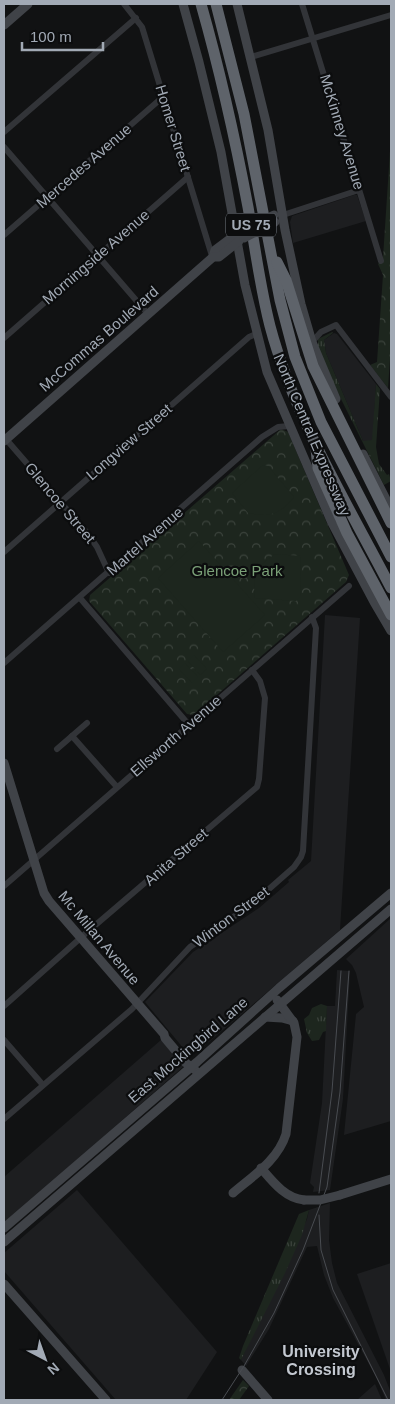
<svg xmlns="http://www.w3.org/2000/svg" width="395" height="1404" font-family="Arial,sans-serif">
<style>
.built{fill:#1d1e20}
.grass{fill:url(#grass-tufts)}
.forest{fill:url(#forest-crowns)}
.pitch{fill:#1d261e}
.lines{fill:none;stroke-linecap:round;stroke-linejoin:round}
.street{stroke:#323438;stroke-width:6}
.secondary{stroke:#404348;stroke-width:9}
.highway{stroke:#5e636a;stroke-width:11}
.tram{stroke:#494c51;stroke-width:1}
.secondary-bridge{stroke:#404348;stroke-width:9}
.labels{text-anchor:middle;stroke-width:4.5;stroke-linejoin:round;paint-order:stroke}
.shield{fill:#0c0d0e;stroke:#757b83;stroke-width:1}
.shield-label{font-size:14px;font-weight:bold;fill:#a2aab5}
.street-label{font-size:15px;fill:#a2aab5;stroke:#0c0d0e}
.park-label{font-size:15px;fill:#7ba178;stroke:#0c0d0e}
.neighbourhood-label{font-size:16px;font-weight:bold;fill:#c3c8d0;stroke:#0c0d0e}
</style>
<defs>
<pattern id="grass-tufts" width="24" height="20" patternUnits="userSpaceOnUse" patternTransform="scale(1.25)"><rect width="24" height="20" fill="#1d261e"/><path d="M3 7l-1-3M5 7V3M7 7l1-3M15 17l-1-3M17 17v-4M19 17l1-3" fill="none" stroke="#3b433c"/></pattern>
<pattern id="forest-crowns" width="20" height="18" patternUnits="userSpaceOnUse" patternTransform="scale(1.25)"><rect width="20" height="18" fill="#1d261e"/><path d="M2 6a3 3 0 1 1 6 0M12 15a3 3 0 1 1 6 0" fill="none" stroke="#3b433c"/></pattern>
</defs>
<rect width="100%" height="100%" fill="#111213"/>
<!-- built -->
<g class="built">
<path d="M354,195H357L366,221L293,243L290,222L292,216Z"/>
<path d="M334,333L337,334L376,384L373,435L372,440L369,441H363L326,353L324,340Z"/>
<path d="M325,615L360,618L340,930L196,1053H191L184,1049L145,1002L193,952L259,908L289,882L288,880L311,861Z"/>
<path d="M391,918V1121L344,1135L356,1014L364,1007L356,973L352,965L346,959Z"/>
<path d="M337,970L350,971L343,1099L330,1190L313,1192L314,1187L310,1183L322,1103L327,1006H335Z"/>
<path d="M161,1040L184,1066L4,1224V1177Z"/>
<path d="M77,1190L217,1352L186,1400H116L4,1271V1253Z"/>
<path d="M330,1203L329,1240L332,1263L337,1283L384,1375L391,1393V1400H386L376,1377L333,1298L324,1275L317,1246L307,1247L269,1329L246,1366L241,1360L307,1219L309,1210Z"/>
<path d="M391,1263V1372L357,1274Z"/>
<path d="M375,1384L382,1400H357Z"/>
</g>
<!-- grass -->
<g class="grass">
<path d="M332,332L333,333L324,340L326,353L363,441L372,440L376,384L380,389L376,447L379,464L387,475L389,474L391,481L384,485L336,389L318,347V339Z"/>
<path d="M321,1004L327,1006L326,1031L323,1032L319,1040L312,1041L307,1033L304,1019L309,1015L312,1008Z"/>
<path d="M309,1210L302,1235L285,1273L241,1360L239,1358L243,1346L299,1214Z"/>
</g>
<!-- forest -->
<g class="forest">
<path d="M391,136V344L388,388L370,365L377,362L383,275L378,264L383,258Z"/>
<path d="M281,429L288,432L349,575L346,582L194,715L187,714L89,601L90,595Z"/>
<path d="M243,1380L249,1386L239,1400H229Z"/>
</g>
<!-- pitch -->
<g class="pitch">
<path d="M263,465L268,466L294,497C279,515 271,517 248,513L232,493Z"/>
<path d="M199,541L265,615L223,652L158,578Z"/>
<path d="M275,554L301,556L300,597L296,601L255,598C252,574 256,567 275,554Z"/>
<path d="M194,655L207,669L200,675L188,661Z"/>
<path d="M185,663L198,677L192,683L179,669Z"/>
</g>
<g class="lines">
<!-- street -->
<g class="street">
<path d="M124,4L142,27L212,256"/>
<path d="M302,4L381,261"/>
<path d="M251,57L391,15"/>
<path d="M4,132L136,18"/>
<path d="M4,147L148,314"/>
<path d="M283,215L359,190"/>
<path d="M4,235L164,96"/>
<path d="M4,338L188,177"/>
<path d="M312,342L321,332L336,325L391,397"/>
<path d="M5,438L88,534L97,547L109,573"/>
<path d="M4,552L249,337L256,334"/>
<path d="M80,598L189,725"/>
<path d="M4,663L262,437L278,427L289,426"/>
<path d="M72,736L117,787"/>
<path d="M57,749L87,723"/>
<path d="M4,886L349,586"/>
<path d="M4,1006L85,934L257,787L259,779L265,698L260,681L252,670"/>
<path d="M4,1040L43,1085"/>
<path d="M4,1119L132,1009L190,947L252,904L294,867L301,857L303,851L316,628L312,617"/>
</g>
<!-- secondary -->
<g class="secondary">
<path d="M183,4L199,62L221,152L245,285L267,372L332,523L374,602L391,631"/>
<path d="M237,4L268,130L285,230L301,304L312,342L336,399"/>
<path d="M4,25L28,4"/>
<path d="M213,257L215,250L239,232"/>
<path d="M4,441L213,257H219L239,241"/>
<path d="M363,454L391,509"/>
<path d="M4,763L44,893L49,901L164,1034L165,1038L186,1063L195,1070"/>
<path d="M265,1017L282,1018L293,1021"/>
<path d="M261,1168C273,1182 285,1198 304,1200"/>
<path d="M233,1193C253,1176 278,1160 286,1134L297,1037L294,1023L277,1000"/>
<path d="M340,1195L391,1179"/>
<path d="M4,1228L197,1062L279,988L391,893"/>
<path d="M4,1242L391,909"/>
<path d="M4,1284L106,1400"/>
<path d="M242,1370L268,1400"/>
</g>
<!-- highway -->
<g class="highway">
<path d="M201,4C220,71 235,138 248,207C255,247 260,287 270,326C294,417 348,505 391,588"/>
<path d="M216,4L244,114L280,300L295,357L321,422L391,557"/>
<path d="M277,262L286,280L313,366L391,523"/>
<path d="M316,449L318,468L347,533L391,615"/>
</g>
<!-- tram -->
<g class="tram">
<path d="M319,1193L332,1091L341,971"/>
<path d="M319,1215L321,1250L333,1290L388,1400"/>
<path d="M222,1400L244,1366L274,1313L303,1250L327,1187L340,1092L349,971"/>
</g>
<!-- secondary-bridge -->
<g class="secondary-bridge">
<path d="M241,230L274,215"/>
<path d="M244,238L275,222"/>
<path d="M304,1200H320L340,1195"/>
</g>
</g>
<g class="labels">
<!-- shield labels -->
<rect class="shield" x="226" y="213.5" width="50" height="23" rx="4"/>
<g class="shield-label">
<text x="251" y="230">US 75</text>
</g>
<!-- street labels -->
<g class="street-label">
<text transform="translate(173 128) rotate(73)" y="5">Homer Street</text>
<text transform="translate(342 132) rotate(73)" y="5">McKinney Avenue</text>
<text transform="translate(84 166) rotate(-41)" y="5">Mercedes Avenue</text>
<text transform="translate(96 257) rotate(-41)" y="5">Morningside Avenue</text>
<text transform="translate(99 339) rotate(-41)" y="5">McCommas Boulevard</text>
<text transform="translate(312 435) rotate(67)" y="5">North Central Expressway</text>
<text transform="translate(129 442) rotate(-41)" y="5">Longview Street</text>
<text transform="translate(60 503) rotate(50)" y="5">Glencoe Street</text>
<text transform="translate(145 541) rotate(-41)" y="5">Martel Avenue</text>
<text transform="translate(176 736) rotate(-41)" y="5">Ellsworth Avenue</text>
<text transform="translate(176 857) rotate(-41)" y="5">Anita Street</text>
<text transform="translate(231 917) rotate(-37)" y="5">Winton Street</text>
<text transform="translate(99 938) rotate(50)" y="5">Mc Millan Avenue</text>
<text transform="translate(188 1050) rotate(-41)" y="5">East Mockingbird Lane</text>
</g>
<!-- park labels -->
<g class="park-label">
<text x="237" y="576">Glencoe Park</text>
</g>
<!-- neighbourhood labels -->
<g class="neighbourhood-label">
<text x="321" y="1357">University<tspan x="321" dy="18">Crossing</tspan></text>
</g>
</g>
<!-- border -->
<rect width="395" height="1404" fill="none" stroke="#a2aab5" stroke-width="10"/>
<!-- north arrow -->
<g transform="translate(45 1359) rotate(139)" stroke="#0c0d0e" stroke-width="4" paint-order="stroke">
<path d="M0-4L9 19L0 12L-9 19Z" fill="#a2aab5"/>
<text y="-8" font-size="14" font-weight="bold" text-anchor="middle" fill="#a2aab5">N</text>
</g>
<!-- scale -->
<path d="M22 42v8h81v-8" fill="none" stroke="#a2aab5" stroke-width="2.5"/>
<text x="30" y="42" font-size="15" fill="#a2aab5" stroke="#0c0d0e" stroke-width="4" paint-order="stroke">100 m</text>
</svg>
